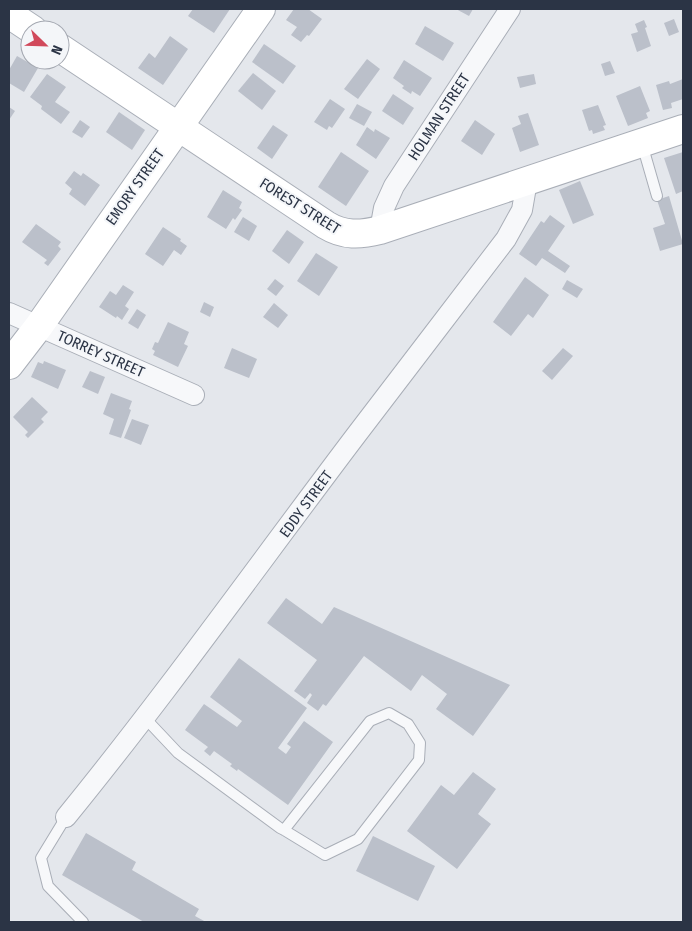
<svg xmlns="http://www.w3.org/2000/svg" width="692" height="931" font-family="'Fira Sans Condensed',sans-serif">
<style>
.building{fill:#bbc0ca}
.lines{fill:none;stroke-linecap:round;stroke-linejoin:round}
.service-casing{stroke:#a9aeb7;stroke-width:12}
.minor-casing{stroke:#a9aeb7;stroke-width:22}
.secondary-casing{stroke:#a9aeb7;stroke-width:30}
.service{stroke:#f7f8fa;stroke-width:10}
.minor{stroke:#f7f8fa;stroke-width:20}
.secondary{stroke:#fff;stroke-width:28}
.labels{text-anchor:middle;stroke-width:4;stroke-linejoin:round;paint-order:stroke}
.street-label{font-size:15px;fill:#2b3445;stroke:#f4f6f9}
</style>
<rect width="100%" height="100%" fill="#e4e7ec"/>
<!-- building -->
<g class="building">
<path d="M193,9H230L214,33L188,16Z"/>
<path d="M294,9H308L322,19L309,36L307,35L301,42L291,35L297,27L286,20Z"/>
<path d="M456,9H473L469,16Z"/>
<path d="M674,19L679,32L669,36L664,23Z"/>
<path d="M644,20L647,27L645,28L651,46L637,52L631,34L638,32L635,24Z"/>
<path d="M425,26L454,43L443,61L415,44Z"/>
<path d="M170,36L188,49L163,85L138,68L149,53L155,58Z"/>
<path d="M264,44L296,66L283,84L252,62Z"/>
<path d="M17,56L38,68L24,92L9,83V70Z"/>
<path d="M367,59L380,69L358,99L344,89Z"/>
<path d="M404,60L432,78L420,96L412,91L411,94L402,88L404,86L393,78Z"/>
<path d="M610,61L615,73L605,76L601,64Z"/>
<path d="M253,73L276,91L262,110L238,91Z"/>
<path d="M47,74L66,87L55,102L70,112L61,124L41,109L42,106L30,97Z"/>
<path d="M534,74L536,84L520,88L517,77Z"/>
<path d="M683,79V99L671,103L672,108L663,110L656,85L669,81L670,84Z"/>
<path d="M640,86L650,111L646,113L648,118L628,126L616,96Z"/>
<path d="M393,94L414,108L403,125L382,111Z"/>
<path d="M330,99L345,109L332,128L329,126L327,130L314,122Z"/>
<path d="M357,104L372,112L364,126L349,118Z"/>
<path d="M598,105L606,125L603,126L605,130L593,134L592,130L589,131L582,110Z"/>
<path d="M9,107L15,111L9,120Z"/>
<path d="M119,112L145,130L132,150L106,132Z"/>
<path d="M528,113L539,145L520,152L512,128L521,124L518,116Z"/>
<path d="M80,120L90,127L82,138L72,132Z"/>
<path d="M475,120L495,134L482,155L461,141Z"/>
<path d="M273,125L288,135L272,159L257,148Z"/>
<path d="M367,127L374,132L375,129L390,138L376,159L356,145Z"/>
<path d="M341,152L369,171L346,206L318,187Z"/>
<path d="M683,152V191L676,194L664,158Z"/>
<path d="M74,171L81,176L83,173L100,185L85,206L69,194L72,189L65,183Z"/>
<path d="M580,181L594,215L573,224L559,190Z"/>
<path d="M223,190L242,202L239,208L242,210L235,220L233,218L226,229L207,217Z"/>
<path d="M669,196L683,244L660,251L653,228L665,224L657,200Z"/>
<path d="M550,215L565,226L548,251L570,266L565,273L542,258L536,266L519,254L541,221L544,223Z"/>
<path d="M243,217L257,226L249,241L234,232Z"/>
<path d="M36,224L61,242L58,246L61,249L48,266L44,263L47,260L22,242Z"/>
<path d="M163,227L181,239L180,241L187,246L181,255L174,250L163,266L145,254Z"/>
<path d="M287,230L304,242L289,264L272,251Z"/>
<path d="M316,253L338,267L319,296L297,281Z"/>
<path d="M525,277L549,295L533,318L528,314L511,336L493,322Z"/>
<path d="M275,279L284,286L276,296L267,289Z"/>
<path d="M567,280L583,289L577,298L562,289Z"/>
<path d="M123,285L134,292L125,306L129,309L122,320L117,316L116,318L99,307L110,291L116,295Z"/>
<path d="M204,302L214,307L210,317L200,312Z"/>
<path d="M274,303L288,315L278,328L263,317Z"/>
<path d="M137,309L146,315L138,329L128,323Z"/>
<path d="M168,322L189,332L184,344L188,346L178,367L153,355L155,351L152,349L155,342L158,343Z"/>
<path d="M232,348L257,359L249,378L224,368Z"/>
<path d="M563,348L573,356L552,380L542,371Z"/>
<path d="M44,361L66,370L58,389L31,377L38,362L43,364Z"/>
<path d="M90,371L105,377L98,394L82,387Z"/>
<path d="M111,393L132,401L129,409L131,410L121,438L109,434L114,419L103,414Z"/>
<path d="M32,397L48,412L41,419L44,422L28,438L25,435L28,432L13,417Z"/>
<path d="M132,419L149,425L141,445L124,438Z"/>
<path d="M286,598L322,624L334,607L510,685L473,736L436,709L447,694L422,675L411,691L364,656L326,706L323,704L318,711L307,703L312,695L310,693L305,699L294,691L317,660L267,623Z"/>
<path d="M239,658L307,708L278,748L286,754L291,747L287,744L304,721L333,742L288,805L238,769L237,771L230,766L232,764L214,751L210,756L204,751L208,747L185,730L204,704L237,727L242,721L210,697Z"/>
<path d="M473,772L496,789L478,814L491,824L457,869L407,831L441,785L454,795Z"/>
<path d="M86,833L136,862L132,870L199,909L195,916L206,922H144L62,875Z"/>
<path d="M373,836L435,866L418,901L356,871Z"/>
</g>
<g class="lines">
<!-- service casing -->
<g class="service-casing">
<g id="service">
<path d="M642,144L657,196"/>
<path d="M145,718L178,753L280,828L284,830L325,855L358,839L419,760L420,743L408,724L389,713L370,721L284,830"/>
<path d="M66,817L41,858L48,886L83,922"/>
</g>
</g>
<!-- minor casing -->
<g class="minor-casing">
<g id="minor">
<path d="M380,230L384,208L394,186L510,9"/>
<path d="M9,313L194,395"/>
<path d="M66,817C167,693 260,562 357,434C406,369 457,304 506,239L522,210L527,181"/>
</g>
</g>
<!-- secondary casing -->
<g class="secondary-casing">
<g id="secondary">
<path d="M9,14L33,30"/>
<path d="M60,48L326,225C344,236 360,235 380,230L683,129"/>
<path d="M9,365L39,326L261,9"/>
</g>
</g>
<!-- service -->
<use href="#service" class="service"/>
<!-- minor -->
<use href="#minor" class="minor"/>
<!-- secondary -->
<use href="#secondary" class="secondary"/>
</g>
<g class="labels">
<!-- street labels -->
<g class="street-label">
<text transform="translate(439 117) rotate(-57)" y="5">HOLMAN STREET</text>
<text transform="translate(135 187) rotate(-55)" y="5">EMORY STREET</text>
<text transform="translate(300 206) rotate(32)" y="5">FOREST STREET</text>
<text transform="translate(101 354) rotate(24)" y="5">TORREY STREET</text>
<text transform="translate(306 504) rotate(-54)" y="5">EDDY STREET</text>
</g>
</g>
<!-- border -->
<rect width="692" height="931" fill="none" stroke="#2b3445" stroke-width="20"/>
<!-- north arrow -->
<g transform="translate(45 45) rotate(113)"><circle r="24" fill="#f4f6f9" stroke="#a4a8b1"/>
<path d="M0-4L9 19L0 12L-9 19Z" fill="#d1495b"/>
<text y="-8" font-size="14" font-weight="bold" text-anchor="middle" fill="#2b3445">N</text>
</g>
</svg>
